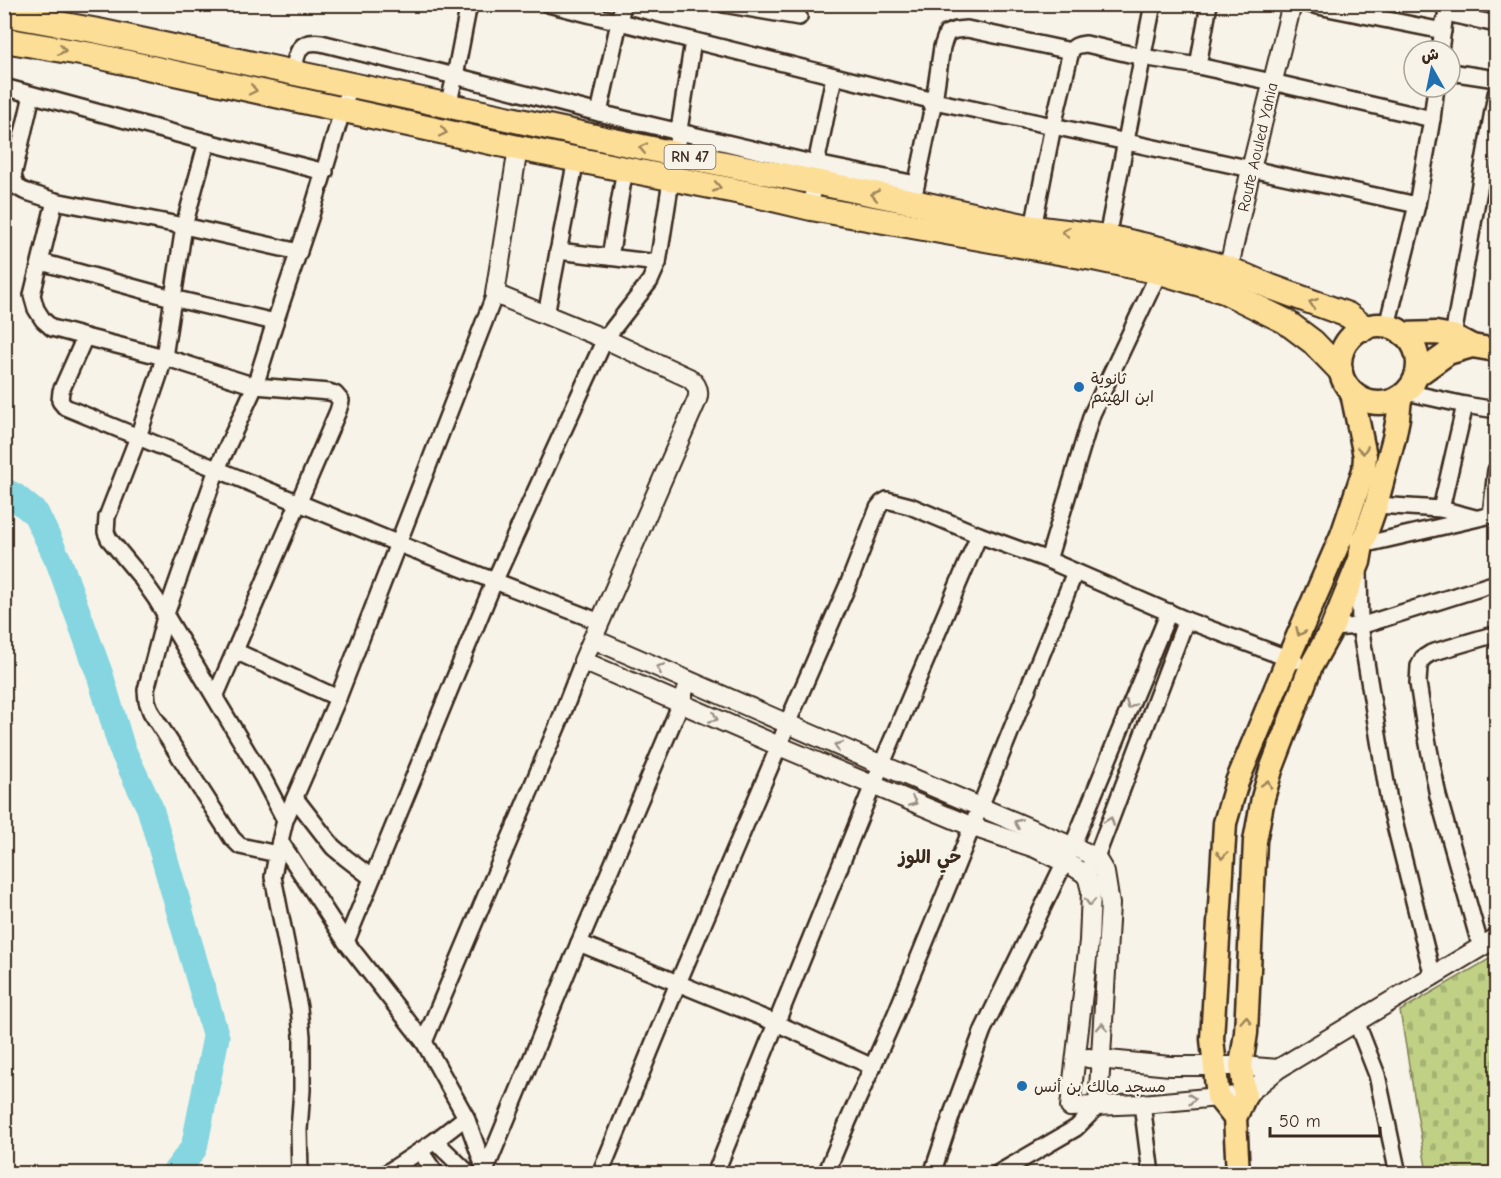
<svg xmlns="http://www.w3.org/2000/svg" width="1501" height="1178" font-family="'Comic Neue','Playpen Sans Arabic',sans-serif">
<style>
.cemetery{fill:url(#cemetery-stones);stroke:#7e7e52;stroke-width:1.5}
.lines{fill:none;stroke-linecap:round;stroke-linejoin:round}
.river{stroke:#85d6e0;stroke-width:27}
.minor-casing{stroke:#3b2a1e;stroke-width:20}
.tertiary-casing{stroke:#3b2a1e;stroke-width:22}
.primary-casing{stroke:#3b2a1e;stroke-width:27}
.trunk-casing{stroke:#3b2a1e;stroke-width:28}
.minor{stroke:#f7f3e8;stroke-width:15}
.tertiary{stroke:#f7f3e8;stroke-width:18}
.primary{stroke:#fdde96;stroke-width:22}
.trunk{stroke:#fdde96;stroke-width:24}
.oneway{stroke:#9c845a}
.oneway2{stroke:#998e83}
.poi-dot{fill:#1f6fb2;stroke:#f7f3e8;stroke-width:2}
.labels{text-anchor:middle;stroke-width:4.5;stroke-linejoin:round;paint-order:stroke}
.shield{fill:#f7f3e8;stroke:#73665b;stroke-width:1.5}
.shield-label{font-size:15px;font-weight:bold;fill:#3b2a1e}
.street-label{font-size:16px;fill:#3b2a1e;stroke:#f7f3e8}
.poi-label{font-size:16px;fill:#3b2a1e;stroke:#f7f3e8;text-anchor:start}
.neighbourhood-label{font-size:18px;font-weight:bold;fill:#3b2a1e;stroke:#f7f3e8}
</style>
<defs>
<pattern id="cemetery-stones" width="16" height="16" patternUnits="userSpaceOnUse" patternTransform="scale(1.5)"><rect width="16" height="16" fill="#c0d186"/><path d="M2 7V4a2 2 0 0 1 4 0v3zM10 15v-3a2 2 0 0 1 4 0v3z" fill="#a6b473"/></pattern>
</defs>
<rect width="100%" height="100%" fill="#f7f3e8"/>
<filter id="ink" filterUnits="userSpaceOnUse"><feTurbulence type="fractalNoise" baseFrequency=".0167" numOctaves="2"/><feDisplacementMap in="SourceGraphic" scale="12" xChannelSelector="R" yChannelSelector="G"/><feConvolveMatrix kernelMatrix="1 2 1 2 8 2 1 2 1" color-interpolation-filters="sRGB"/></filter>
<g filter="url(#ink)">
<!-- cemetery -->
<path class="cemetery" d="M1496,955V1173H1427L1400,1011Z"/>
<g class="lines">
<!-- river -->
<path class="river" d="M4,491L14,496L36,514L59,562L100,675L122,749L150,808L216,1037L194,1148L174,1174"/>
<!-- minor casing -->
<g class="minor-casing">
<g id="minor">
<path d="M548,4L934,101L1053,126L1417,205"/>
<path d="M723,4L799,17"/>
<path d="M1308,4L1443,31"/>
<path d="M1446,13L1496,24"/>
<path d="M1440,51L1444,21"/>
<path d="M1198,66L1209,4"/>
<path d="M1450,72L1496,79"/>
<path d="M293,73C297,54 297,40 321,43L455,76L599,113L816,164L916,184"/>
<path d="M4,87L207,142L325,172"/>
<path d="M32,95L13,176L17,187L24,191L55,201L184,226L299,252"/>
<path d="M448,106L455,76L469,4"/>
<path d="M599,113L623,4"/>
<path d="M207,142L184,226L164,357L159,375L138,437L107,517L106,532L109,539L139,575L156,599L263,778L285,820"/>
<path d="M915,191L934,101L942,47L947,33L956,30L967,29L1071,51"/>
<path d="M55,201L32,295L36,309L43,320L52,328L85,337L164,357L255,386L329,392L335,394L341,401L338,411L215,697"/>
<path d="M811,208L816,164L834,77"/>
<path d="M1033,228L1053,126L1071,51C1075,45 1079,45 1086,44L1142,57L1198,66L1272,82L1432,119"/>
<path d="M1107,237L1153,4"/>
<path d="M558,251L658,263"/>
<path d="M610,257L625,169"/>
<path d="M41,262L172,298L275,322"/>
<path d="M546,315L576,159"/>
<path d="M1387,326L1417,205L1432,119L1436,87"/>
<path d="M1453,336L1496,94"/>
<path d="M85,337L61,391L60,401L65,407L399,544L600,622"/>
<path d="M1406,392L1465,405L1496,410"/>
<path d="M1376,505L1441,509L1475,518"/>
<path d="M1441,509L1465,405"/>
<path d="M1491,515L1496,470"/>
<path d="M1358,543L1362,545L1496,514"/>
<path d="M1048,560L1092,414L1163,264"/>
<path d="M1359,571L1360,626L1389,801L1433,977"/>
<path d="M1332,628L1360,626L1496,583"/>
<path d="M235,651L338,698"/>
<path d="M295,798L333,847L346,858L372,878"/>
<path d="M280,841L346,942L424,1042L466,1117L485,1170"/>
<path d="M277,854L240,846L232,838L151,712L147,701L146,690L165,617L217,469L255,386L275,322L310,218L350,85"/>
<path d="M1090,866L1096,858L1186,620"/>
<path d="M346,942L494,582L605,339L650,281L658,263L693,41"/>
<path d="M579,943L776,1023L873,1067"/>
<path d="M1481,948L1438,796L1425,728L1418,683L1419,666L1423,658L1431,653L1489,636L1496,637"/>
<path d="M1356,1021L1377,1075L1398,1174"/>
<path d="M424,1042L560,720L583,661"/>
<path d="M1142,1104L1151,1174"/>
<path d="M435,1141L469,1174"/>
<path d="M420,1151L436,1174"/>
<path d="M300,1174L299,1130L302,1090V1036L299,1008L273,877L277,854L285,820L338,698L495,294"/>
<path d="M385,1174L435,1141L466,1117"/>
<path d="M484,1174L579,943L681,703L689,680"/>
<path d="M600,1174L678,983L779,746L787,724L850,580L878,508L882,503L887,500L910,506L979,535L1048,560L1186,620L1295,661"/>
<path d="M715,1174L873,785L979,535"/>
<path d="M826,1174C848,1118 874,1065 897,1011C957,865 1016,719 1075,572"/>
<path d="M932,1174L953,1111L983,1030L1072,847L1169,612"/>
<path d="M997,1174L1076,1128L1098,1106"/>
</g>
</g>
<!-- tertiary casing -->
<g class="tertiary-casing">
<g id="tertiary">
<path d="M518,148L495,294L605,339L689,378C697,384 700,391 697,400L583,661L779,746L973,827L1035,848L1074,867L1085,874L1088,879L1091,891L1089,941L1070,1107L1142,1104L1218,1097L1245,1096L1278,1069L1496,938"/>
<path d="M1226,280L1251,169L1292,4"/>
<path d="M593,639L882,765L1083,851L1096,858L1105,873L1110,904L1098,1106"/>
<path d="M1088,1058L1170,1066H1241L1278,1069"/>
</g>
</g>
<!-- primary casing -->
<g class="primary-casing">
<g id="primary">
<circle cx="1379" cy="364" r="39"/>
<path d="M1403,334L1436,333L1453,336L1472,346L1496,350"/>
<path d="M1416,376L1448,353L1472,346"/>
<path d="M1235,1118L1218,1097L1212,1039L1225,823L1237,782L1288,659L1342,535L1364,470L1365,456L1352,393"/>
<path d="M1238,1174L1235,1118L1245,1096L1241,1066L1246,1033L1255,841L1263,798L1271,770L1311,666L1332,628L1359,562L1362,545L1376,505L1394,438L1398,418L1400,398"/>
</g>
</g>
<!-- trunk casing -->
<g class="trunk-casing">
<g id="trunk">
<path d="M4,14L98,31L675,154L914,202L1033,228L1107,237L1168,251L1229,269L1271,287L1348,315L1365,328"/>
<path d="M4,40L92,55L518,148L756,195L811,208L1098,259L1160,272L1224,291L1285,321L1313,342L1340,370"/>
</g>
</g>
<!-- minor -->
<use href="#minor" class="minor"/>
<!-- tertiary -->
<use href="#tertiary" class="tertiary"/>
<!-- primary -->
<use href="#primary" class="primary"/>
<!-- trunk -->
<use href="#trunk" class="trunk"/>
</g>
<!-- one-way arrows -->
<defs><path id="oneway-chevron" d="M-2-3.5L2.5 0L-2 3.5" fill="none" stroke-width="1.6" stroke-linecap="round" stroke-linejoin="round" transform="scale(1.5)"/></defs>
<g class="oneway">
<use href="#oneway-chevron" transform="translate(62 50) rotate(10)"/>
<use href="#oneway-chevron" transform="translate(253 90) rotate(12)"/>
<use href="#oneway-chevron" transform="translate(443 132) rotate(12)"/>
<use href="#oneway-chevron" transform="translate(643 148) rotate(-168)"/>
<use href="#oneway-chevron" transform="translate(717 187) rotate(11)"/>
<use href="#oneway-chevron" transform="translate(875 195) rotate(-169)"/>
<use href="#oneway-chevron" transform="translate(1066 232) rotate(-173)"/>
<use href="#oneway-chevron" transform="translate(1313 303) rotate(-160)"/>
<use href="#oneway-chevron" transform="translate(1363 450) rotate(83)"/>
<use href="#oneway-chevron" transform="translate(1300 632) rotate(114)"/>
<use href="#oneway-chevron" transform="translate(1267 784) rotate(-74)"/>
<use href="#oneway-chevron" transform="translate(1222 855) rotate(93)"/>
<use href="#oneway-chevron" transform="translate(1246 1020) rotate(-87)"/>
</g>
<g class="oneway2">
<use href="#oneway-chevron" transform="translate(660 668) rotate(-157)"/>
<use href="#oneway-chevron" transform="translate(1130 705) rotate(112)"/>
<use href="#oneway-chevron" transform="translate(714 718) rotate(23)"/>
<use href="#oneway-chevron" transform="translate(838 746) rotate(-156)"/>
<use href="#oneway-chevron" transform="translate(913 802) rotate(23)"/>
<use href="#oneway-chevron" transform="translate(1110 821) rotate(-69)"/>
<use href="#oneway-chevron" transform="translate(1018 823) rotate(-157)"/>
<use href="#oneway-chevron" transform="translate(1090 902) rotate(92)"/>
<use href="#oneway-chevron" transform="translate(1102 1027) rotate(-87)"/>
<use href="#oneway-chevron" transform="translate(1192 1099) rotate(-5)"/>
</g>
</g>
<!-- markers -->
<g class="poi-dot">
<circle cx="1079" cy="387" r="6"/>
<circle cx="1022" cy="1086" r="6"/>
</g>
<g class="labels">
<!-- shield labels -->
<rect class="shield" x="664.5" y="145" width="51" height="24" rx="4.5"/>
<g class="shield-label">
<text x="690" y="162">RN 47</text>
</g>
<!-- street labels -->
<g class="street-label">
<text transform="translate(1257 147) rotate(-77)" y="6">Route Aouled Yahia</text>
</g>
<!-- poi labels -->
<g class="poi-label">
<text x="1091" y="384">ثانوية<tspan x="1091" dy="18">ابن الهيثم</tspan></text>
<text x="1034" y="1092">مسجد مالك بن أنس</text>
</g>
<!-- neighbourhood labels -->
<g class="neighbourhood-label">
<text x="930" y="863">حي اللوز</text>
</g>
</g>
<!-- margin -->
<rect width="1501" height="1178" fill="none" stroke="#f7f3e8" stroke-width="24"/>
<rect x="12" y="12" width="1477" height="1154" fill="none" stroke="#3b2a1e" stroke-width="2" filter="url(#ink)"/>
<!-- north arrow -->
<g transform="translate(1432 69) rotate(351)"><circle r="28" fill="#f7f3e8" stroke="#aca397" stroke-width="1.5"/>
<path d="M0-4.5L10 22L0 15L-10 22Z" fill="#1f6fb2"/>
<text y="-9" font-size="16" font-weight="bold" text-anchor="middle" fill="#3b2a1e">ش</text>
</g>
<!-- scale -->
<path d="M1270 1127v9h110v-9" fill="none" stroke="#3b2a1e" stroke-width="3"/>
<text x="1279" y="1127" font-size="18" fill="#3b2a1e" stroke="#f7f3e8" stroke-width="4.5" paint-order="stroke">50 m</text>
</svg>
